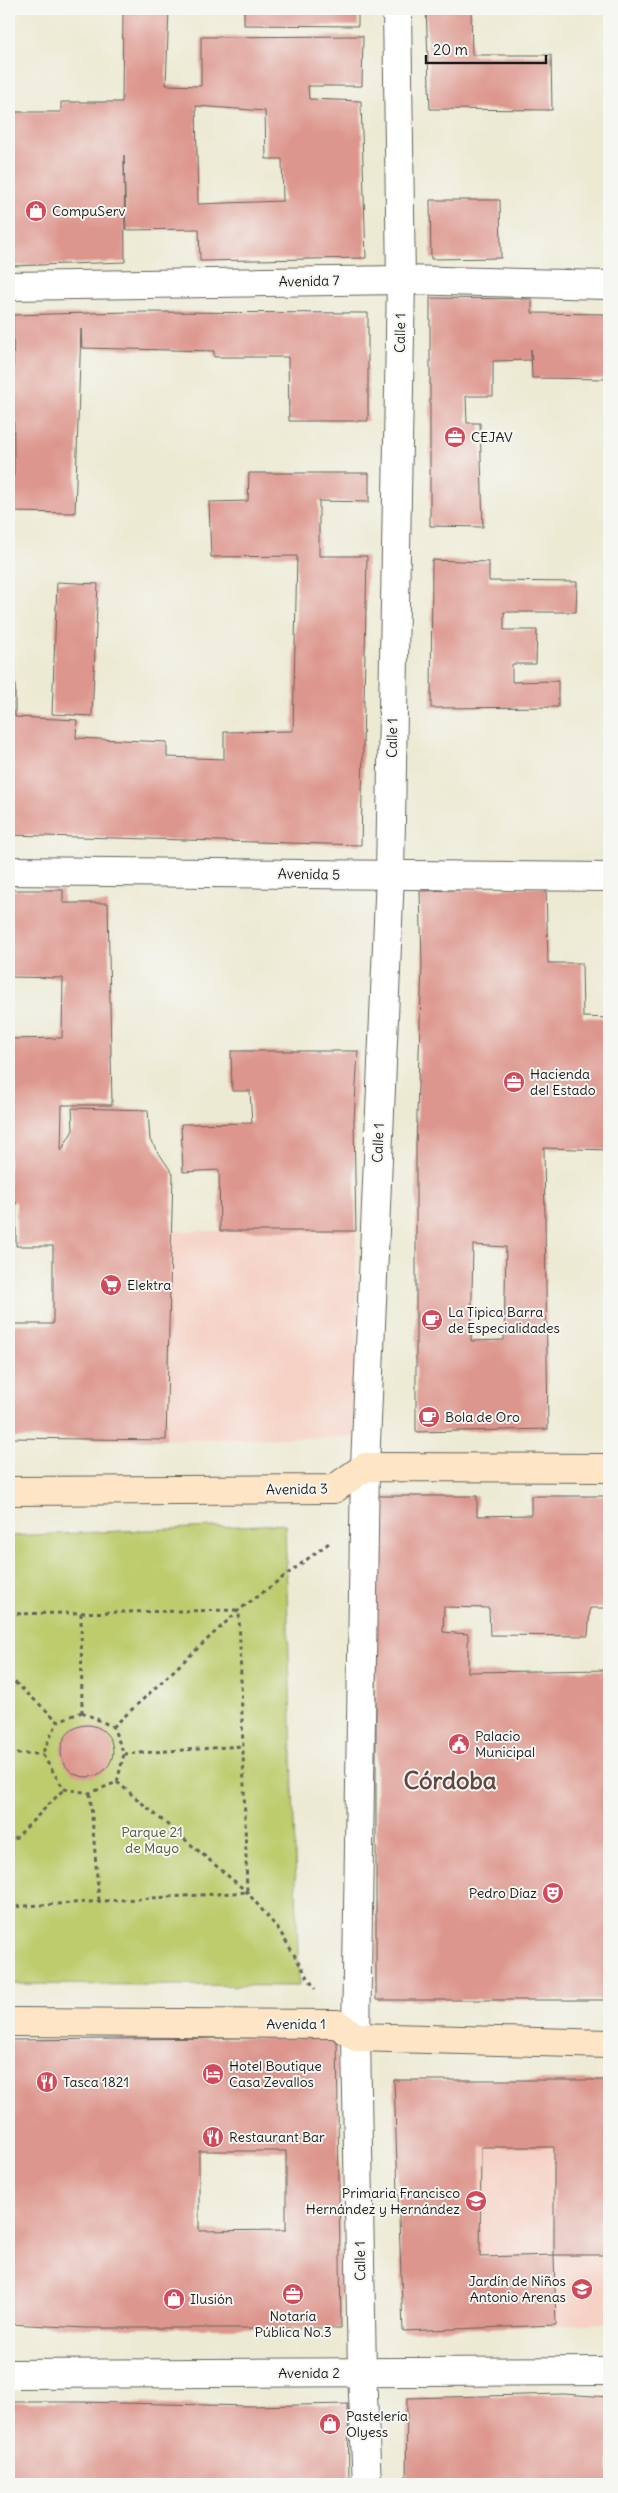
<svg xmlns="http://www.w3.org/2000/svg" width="618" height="2493" font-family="Delius,sans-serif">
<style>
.built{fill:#f6d1c5}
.green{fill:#becc6e;stroke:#6d7445}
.building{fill:#dd968d;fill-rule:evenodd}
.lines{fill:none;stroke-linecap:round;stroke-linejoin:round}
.street-casing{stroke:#65645c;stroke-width:30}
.secondary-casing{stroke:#65645c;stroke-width:30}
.path{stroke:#65645c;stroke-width:3;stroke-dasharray:4 4;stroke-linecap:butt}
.street{stroke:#fff;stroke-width:28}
.secondary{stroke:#fde5c5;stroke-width:28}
.labels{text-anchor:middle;stroke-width:4;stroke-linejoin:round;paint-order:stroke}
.poi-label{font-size:14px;fill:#1c1c1c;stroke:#f6f6f2;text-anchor:start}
.street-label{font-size:14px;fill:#1c1c1c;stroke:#f6f6f2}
.park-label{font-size:14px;fill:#555a39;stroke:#f6f6f2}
.town-label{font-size:24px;font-weight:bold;fill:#604744;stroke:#f6f6f2}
</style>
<rect width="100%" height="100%" fill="#f6f6f2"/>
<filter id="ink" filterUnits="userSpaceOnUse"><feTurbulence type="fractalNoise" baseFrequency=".02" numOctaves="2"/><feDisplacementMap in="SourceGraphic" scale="10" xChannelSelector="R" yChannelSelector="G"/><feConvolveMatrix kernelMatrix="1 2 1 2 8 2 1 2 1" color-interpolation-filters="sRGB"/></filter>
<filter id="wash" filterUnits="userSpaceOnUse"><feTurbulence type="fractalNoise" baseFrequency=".0096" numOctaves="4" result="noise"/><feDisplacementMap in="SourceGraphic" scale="20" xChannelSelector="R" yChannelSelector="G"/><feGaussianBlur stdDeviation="1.12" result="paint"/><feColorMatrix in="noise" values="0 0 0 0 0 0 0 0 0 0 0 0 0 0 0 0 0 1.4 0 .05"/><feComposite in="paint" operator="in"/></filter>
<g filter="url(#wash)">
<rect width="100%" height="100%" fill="#edead4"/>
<!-- built -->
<g class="built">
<path d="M171,1231H356L357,1437L166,1440Z"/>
<path d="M394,2080H554V2255H609V2323L403,2331Z"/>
</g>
<!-- green -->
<path class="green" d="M285,1524L299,1986L9,1984V1536Z"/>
<g id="blocks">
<!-- building -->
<g class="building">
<path d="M123,9H169L166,85L201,86V37L363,36L362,86H308L309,99L361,101L366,258L200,261L199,229L126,230L124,155L125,262L11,266L9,112H61V102H122ZM196,106L265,111L266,159H282L283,201L198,204Z"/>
<path d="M244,9H358V26L244,25Z"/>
<path d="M426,9H471L472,55H551L552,110L430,109Z"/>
<path d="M430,200H500L501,258L431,259Z"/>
<path d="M430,298L532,299V313L609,314V379L532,378L531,349V360L493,361V396H466L467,423H480L483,527L430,526Z"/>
<path d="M130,312L368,313V421H289L288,357H214V351L82,348L81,329L75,513L9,512V475L14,476L13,315Z"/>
<path d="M249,473H369V502L319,501V556H367L361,845L9,835V681L15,682V717L77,720L76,738L167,742V757L224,759V732L293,731L297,556L211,557L209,502L248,501Z"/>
<path d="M432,560L489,562V581L577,582L576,612H504V630H537L536,664H512V682L558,681V707L431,708Z"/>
<path d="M57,582L98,584L92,716L52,714Z"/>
<path d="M546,887L548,963H582L583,1017L609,1018V1150L544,1148L548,1429L416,1432V1146L422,963L420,891ZM473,1245L506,1247L504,1340L471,1341Z"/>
<path d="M9,890H63V903H108L112,1105H62L61,1151L73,1130L72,1108L148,1110L150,1140L173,1174L166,1440L9,1438V1324H53V1246H16V1202H9V1039L62,1038L63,978L9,977Z"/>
<path d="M231,1051H358L354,1121L356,1231H220L219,1170L183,1172L181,1124L252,1123L250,1091H232Z"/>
<path d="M376,1496H477V1516L531,1515V1496H609V1608H590L588,1636L490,1635L489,1608L444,1607L443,1632L468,1634V1672L609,1670V2000H376Z"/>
<rect x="606" y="1614" width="3" height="22"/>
<circle cx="87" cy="1751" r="26"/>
<path d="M337,2037L341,2328H86L9,2324V2040ZM199,2151H286V2230L199,2231Z"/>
<path d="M394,2080H609V2255H554V2147H481L480,2257L554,2255L556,2325L403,2331Z"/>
<path d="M563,2394L609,2397V2484H406L407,2398Z"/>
<path d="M9,2402H80L250,2406L348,2404L349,2484H9Z"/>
</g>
</g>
</g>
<g filter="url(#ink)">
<use href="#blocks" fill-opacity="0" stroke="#65645c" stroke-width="1"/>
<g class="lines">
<!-- street casing -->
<g class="street-casing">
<g id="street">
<path d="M9,286L401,280L609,285"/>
<path d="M9,871L609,877"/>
<path d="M9,2374L609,2371"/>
<path d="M367,2484L362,2373L356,2037L365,1467L390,874L401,280L397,9"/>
</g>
</g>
<!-- secondary casing -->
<g class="secondary-casing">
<g id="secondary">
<path d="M9,1491L334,1489L365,1467L609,1468"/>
<path d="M9,2022L337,2024L356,2037L609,2044"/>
</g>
</g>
<!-- path -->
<g class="path">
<path d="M81,1613L82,1712"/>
<path d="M9,1614L238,1610"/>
<path d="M9,1677L58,1721"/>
<path d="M82,1712L113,1727L124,1754L117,1782L90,1793L64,1789L42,1754L58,1721Z"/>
<path d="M113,1727L239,1610L329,1543"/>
<path d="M9,1754H42"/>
<path d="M124,1754L243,1746"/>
<path d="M117,1782L247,1892L279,1930L315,1989"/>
<path d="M90,1793L99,1901"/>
<path d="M9,1845L64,1789"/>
<path d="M9,1907L247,1892L239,1610"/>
</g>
<!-- street -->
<use href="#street" class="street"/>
<!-- secondary -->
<use href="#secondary" class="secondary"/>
</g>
</g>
<!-- icons -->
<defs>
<g id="shop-disc" transform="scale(1.125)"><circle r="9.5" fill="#d1495b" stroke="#f6f6f2"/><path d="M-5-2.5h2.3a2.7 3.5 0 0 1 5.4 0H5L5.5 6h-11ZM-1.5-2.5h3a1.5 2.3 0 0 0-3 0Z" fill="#fff"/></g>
<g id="office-disc" transform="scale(1.125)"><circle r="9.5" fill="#d1495b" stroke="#f6f6f2"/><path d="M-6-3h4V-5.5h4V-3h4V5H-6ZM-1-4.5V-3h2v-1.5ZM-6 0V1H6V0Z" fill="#fff"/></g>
<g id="supermarket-disc" transform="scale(1.125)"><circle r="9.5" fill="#d1495b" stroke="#f6f6f2"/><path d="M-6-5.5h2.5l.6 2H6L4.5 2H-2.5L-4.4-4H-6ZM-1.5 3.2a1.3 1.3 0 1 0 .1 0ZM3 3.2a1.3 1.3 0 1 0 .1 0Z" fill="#fff"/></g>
<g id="cafe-disc" transform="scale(1.125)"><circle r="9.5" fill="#d1495b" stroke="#f6f6f2"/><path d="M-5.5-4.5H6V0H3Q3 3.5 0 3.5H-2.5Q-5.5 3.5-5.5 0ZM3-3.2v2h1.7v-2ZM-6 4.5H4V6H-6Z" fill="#fff"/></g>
<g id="civic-disc" transform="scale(1.125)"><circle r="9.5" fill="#d1495b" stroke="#f6f6f2"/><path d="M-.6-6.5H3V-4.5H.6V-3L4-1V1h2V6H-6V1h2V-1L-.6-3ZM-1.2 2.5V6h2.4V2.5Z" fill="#fff"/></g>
<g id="theatre-disc" transform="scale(1.125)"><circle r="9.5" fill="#d1495b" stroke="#f6f6f2"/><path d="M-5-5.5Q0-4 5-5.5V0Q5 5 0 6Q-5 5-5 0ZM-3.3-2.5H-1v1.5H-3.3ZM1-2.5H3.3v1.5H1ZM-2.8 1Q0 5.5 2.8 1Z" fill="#fff"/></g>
<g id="hotel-disc" transform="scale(1.125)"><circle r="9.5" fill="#d1495b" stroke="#f6f6f2"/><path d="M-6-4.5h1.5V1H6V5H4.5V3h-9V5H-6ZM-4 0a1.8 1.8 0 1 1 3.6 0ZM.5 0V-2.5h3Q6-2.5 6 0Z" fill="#fff"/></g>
<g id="restaurant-disc" transform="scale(1.125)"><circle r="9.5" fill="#d1495b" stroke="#f6f6f2"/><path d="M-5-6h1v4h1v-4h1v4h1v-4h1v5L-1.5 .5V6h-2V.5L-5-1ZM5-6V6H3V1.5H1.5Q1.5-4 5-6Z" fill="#fff"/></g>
<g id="school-disc" transform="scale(1.125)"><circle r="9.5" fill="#d1495b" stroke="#f6f6f2"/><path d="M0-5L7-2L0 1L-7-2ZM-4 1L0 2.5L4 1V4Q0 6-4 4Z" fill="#fff"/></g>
</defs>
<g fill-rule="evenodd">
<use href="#shop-disc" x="36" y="211"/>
<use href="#office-disc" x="455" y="437"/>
<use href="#office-disc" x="514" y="1082"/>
<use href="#supermarket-disc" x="111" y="1285"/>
<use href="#cafe-disc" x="432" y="1320"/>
<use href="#cafe-disc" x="429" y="1417"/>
<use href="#civic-disc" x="459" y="1744"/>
<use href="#theatre-disc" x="553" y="1893"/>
<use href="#hotel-disc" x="213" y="2074"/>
<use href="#restaurant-disc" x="47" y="2082"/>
<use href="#restaurant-disc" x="213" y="2137"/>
<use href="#school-disc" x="476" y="2201"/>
<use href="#school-disc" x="582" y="2289"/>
<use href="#office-disc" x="293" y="2294"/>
<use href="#shop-disc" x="174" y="2299"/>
<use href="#shop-disc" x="330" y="2424"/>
</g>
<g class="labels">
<!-- poi labels -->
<g class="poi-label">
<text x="52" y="216">CompuServ</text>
<text x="471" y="442">CEJAV</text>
<text x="530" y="1079">Hacienda<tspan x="530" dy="16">del Estado</tspan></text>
<text x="127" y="1290">Elektra</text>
<text x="448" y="1317">La Tipica Barra<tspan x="448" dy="16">de Especialidades</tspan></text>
<text x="445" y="1422">Bola de Oro</text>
<text x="475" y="1741">Palacio<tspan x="475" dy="16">Municipal</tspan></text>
<text x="537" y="1898" text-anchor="end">Pedro Díaz</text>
<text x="229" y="2071">Hotel Boutique<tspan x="229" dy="16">Casa Zevallos</tspan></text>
<text x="63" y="2087">Tasca 1821</text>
<text x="229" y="2142">Restaurant Bar</text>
<text x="460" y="2198" text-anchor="end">Primaria Francisco<tspan x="460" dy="16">Hernández y Hernández</tspan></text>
<text x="566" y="2286" text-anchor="end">Jardín de Niños<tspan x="566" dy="16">Antonio Arenas</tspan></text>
<text x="190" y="2304">Ilusión</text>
<text x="293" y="2321" text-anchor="middle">Notaría<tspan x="293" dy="16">Pública No.3</tspan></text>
<text x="346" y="2421">Pastelería<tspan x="346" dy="16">Olyess</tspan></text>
</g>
<!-- street labels -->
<g class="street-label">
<text transform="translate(309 281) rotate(-1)" y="5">Avenida 7</text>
<text transform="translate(400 333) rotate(-89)" y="5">Calle 1</text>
<text transform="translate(392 738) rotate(-89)" y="5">Calle 1</text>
<text transform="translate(309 874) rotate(1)" y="5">Avenida 5</text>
<text transform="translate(378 1143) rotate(-88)" y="5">Calle 1</text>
<text transform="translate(297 1489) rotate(-1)" y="5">Avenida 3</text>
<text x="296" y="2029">Avenida 1</text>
<text transform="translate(360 2261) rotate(-91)" y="5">Calle 1</text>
<text x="309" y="2378">Avenida 2</text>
</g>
<!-- park labels -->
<g class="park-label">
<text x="152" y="1837">Parque 21<tspan x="152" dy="16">de Mayo</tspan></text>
</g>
<!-- town labels -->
<g class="town-label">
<text x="450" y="1789">Córdoba</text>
</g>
</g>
<!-- margin -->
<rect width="618" height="2493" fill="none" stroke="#f6f6f2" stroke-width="30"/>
<!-- scale -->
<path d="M426 55v8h120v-8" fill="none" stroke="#1c1c1c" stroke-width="2.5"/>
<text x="433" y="55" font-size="15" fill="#1c1c1c" stroke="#f6f6f2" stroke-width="4" paint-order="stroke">20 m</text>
</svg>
